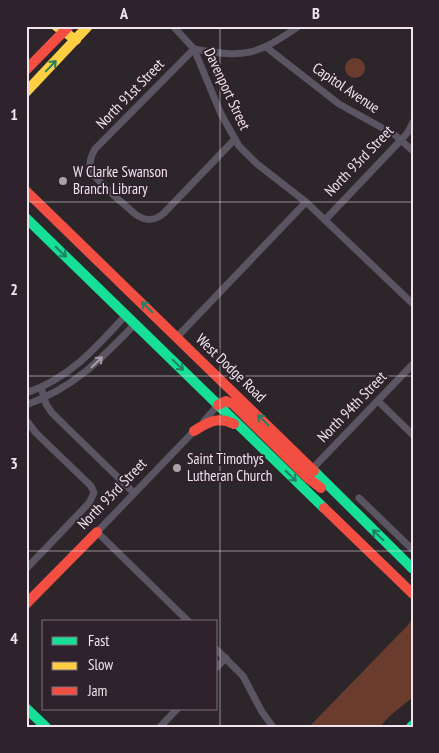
<svg xmlns="http://www.w3.org/2000/svg" width="439" height="753" font-family="'PT Sans Narrow',sans-serif">
<style>
.green{fill:#693c2e}
.lines{fill:none;stroke-linecap:round;stroke-linejoin:round}
.street{stroke:#5b5462;stroke-width:7}
.fast{stroke:#16e098;stroke-width:10}
.slow{stroke:#ffcf43;stroke-width:10}
.jam{stroke:#f24e42;stroke-width:10}
.oneway{stroke:#238162}
.oneway2{stroke:#a59ca7}
.grid{fill:none;stroke:#efe5ec;stroke-width:1;stroke-opacity:0.55}
.poi-dot{fill:#aba2a8;stroke:#30222d;stroke-width:2}
.labels{text-anchor:middle;stroke-width:4;stroke-linejoin:round;paint-order:stroke}
.street-label{font-size:15px;fill:#efe5ec;stroke:#30222d}
.poi-label{font-size:15px;fill:#efe5ec;stroke:#30222d;text-anchor:start}
.neatline{fill:none;stroke:#efe5ec;stroke-width:2}
.grid-label{font-size:16px;text-anchor:middle;font-weight:bold;fill:#efe5ec}
</style>
<rect width="100%" height="100%" fill="#2c262b"/>
<!-- green -->
<g class="green">
<circle cx="355" cy="68" r="10"/>
<path d="M413,618V697L392,714L379,727H309L408,625Z"/>
</g>
<g class="lines">
<!-- street -->
<g class="street">
<path d="M173,26L194,49L221,114L239,146L256,163L306,202L413,304"/>
<path d="M266,47L339,104L395,135L413,151"/>
<path d="M235,139L164,213C155,221 146,222 135,214C125,205 98,183 92,172C88,165 91,156 95,149L194,49C245,58 256,56 299,26"/>
<path d="M325,220L401,140L408,132L413,122"/>
<path d="M177,337L306,202"/>
<path d="M41,387L46,404L52,413L134,493"/>
<path d="M26,393C69,379 97,347 126,315"/>
<path d="M378,401L413,435"/>
<path d="M26,405C75,387 100,360 135,324"/>
<path d="M26,420L36,433L91,486L94,493L89,503L26,569"/>
<path d="M204,421L218,405"/>
<path d="M312,469L413,364"/>
<path d="M359,498L413,550"/>
<path d="M189,622L97,532L196,429"/>
<path d="M216,649L243,676L262,712L273,727"/>
<path d="M216,668L226,658"/>
<path d="M160,727L177,709"/>
</g>
<!-- fast -->
<g class="fast">
<path d="M26,218L324,508"/>
<path d="M314,471L413,569"/>
<path d="M26,708L46,727"/>
<path d="M411,727L413,725"/>
</g>
<!-- slow -->
<g class="slow">
<path d="M56,26L76,40"/>
<path d="M26,92L88,26"/>
</g>
<!-- jam -->
<g class="jam">
<path d="M26,70L69,26"/>
<path d="M26,191L314,471"/>
<path d="M218,405L226,401L233,404L308,478L321,488"/>
<path d="M194,431C208,422 218,416 234,424"/>
<path d="M324,508L413,594"/>
<path d="M26,604L97,532"/>
</g>
</g>
<!-- one-way arrows -->
<defs><path id="oneway-shaft" d="M-6 0H5M1.5-3L5.5 0L1.5 3" fill="none" stroke-width="1.6" stroke-linecap="round" stroke-linejoin="round" transform="scale(1.25)"/></defs>
<g class="oneway">
<use href="#oneway-shaft" transform="translate(51 66) rotate(-46)"/>
<use href="#oneway-shaft" transform="translate(61 252) rotate(44)"/>
<use href="#oneway-shaft" transform="translate(147 307) rotate(-136)"/>
<use href="#oneway-shaft" transform="translate(178 365) rotate(44)"/>
<use href="#oneway-shaft" transform="translate(263 420) rotate(-135)"/>
<use href="#oneway-shaft" transform="translate(291 476) rotate(45)"/>
<use href="#oneway-shaft" transform="translate(378 535) rotate(-136)"/>
</g>
<use class="oneway2" href="#oneway-shaft" transform="translate(97 362) rotate(-44)"/>
<!-- grid -->
<path class="grid" d="M220,26V727M26,202H413M26,376H413M26,551H413"/>
<!-- markers -->
<g class="poi-dot">
<circle cx="63" cy="181" r="5"/>
<circle cx="177" cy="468" r="5"/>
</g>
<g class="labels">
<!-- street labels -->
<g class="street-label">
<text transform="translate(346 88) rotate(34)" y="5">Capitol Avenue</text>
<text transform="translate(227 89) rotate(65)" y="5">Davenport Street</text>
<text transform="translate(130 94) rotate(-46)" y="5">North 91st Street</text>
<text transform="translate(359 161) rotate(-46)" y="5">North 93rd Street</text>
<text transform="translate(231 368) rotate(44)" y="5">West Dodge Road</text>
<text transform="translate(352 407) rotate(-46)" y="5">North 94th Street</text>
<text transform="translate(112 494) rotate(-46)" y="5">North 93rd Street</text>
</g>
<!-- poi labels -->
<g class="poi-label">
<text x="73" y="177">W Clarke Swanson<tspan x="73" dy="17">Branch Library</tspan></text>
<text x="187" y="464">Saint Timothys<tspan x="187" dy="17">Lutheran Church</tspan></text>
</g>
</g>
<!-- border -->
<rect width="439" height="753" fill="none" stroke="#30222d" stroke-width="55"/>
<!-- legend -->
<rect x="42" y="620" width="175" height="90" fill="#30222d" stroke="#7c7079"/>
<rect x="52" y="637" width="25" height="8" fill="#16e098" stroke="#7c7079"/>
<text x="88" y="646" font-size="15" fill="#efe5ec">Fast</text>
<rect x="52" y="662" width="25" height="8" fill="#ffcf43" stroke="#7c7079"/>
<text x="88" y="670" font-size="15" fill="#efe5ec">Slow</text>
<rect x="52" y="687" width="25" height="8" fill="#f24e42" stroke="#7c7079"/>
<text x="88" y="696" font-size="15" fill="#efe5ec">Jam</text>
<rect x="28" y="28" width="384" height="698" class="neatline"/>
<g class="grid-label">
<text x="124" y="19">A</text>
<text x="316" y="19">B</text>
<text x="14" y="120">1</text>
<text x="14" y="295">2</text>
<text x="14" y="469">3</text>
<text x="14" y="644">4</text>
</g>
</svg>
